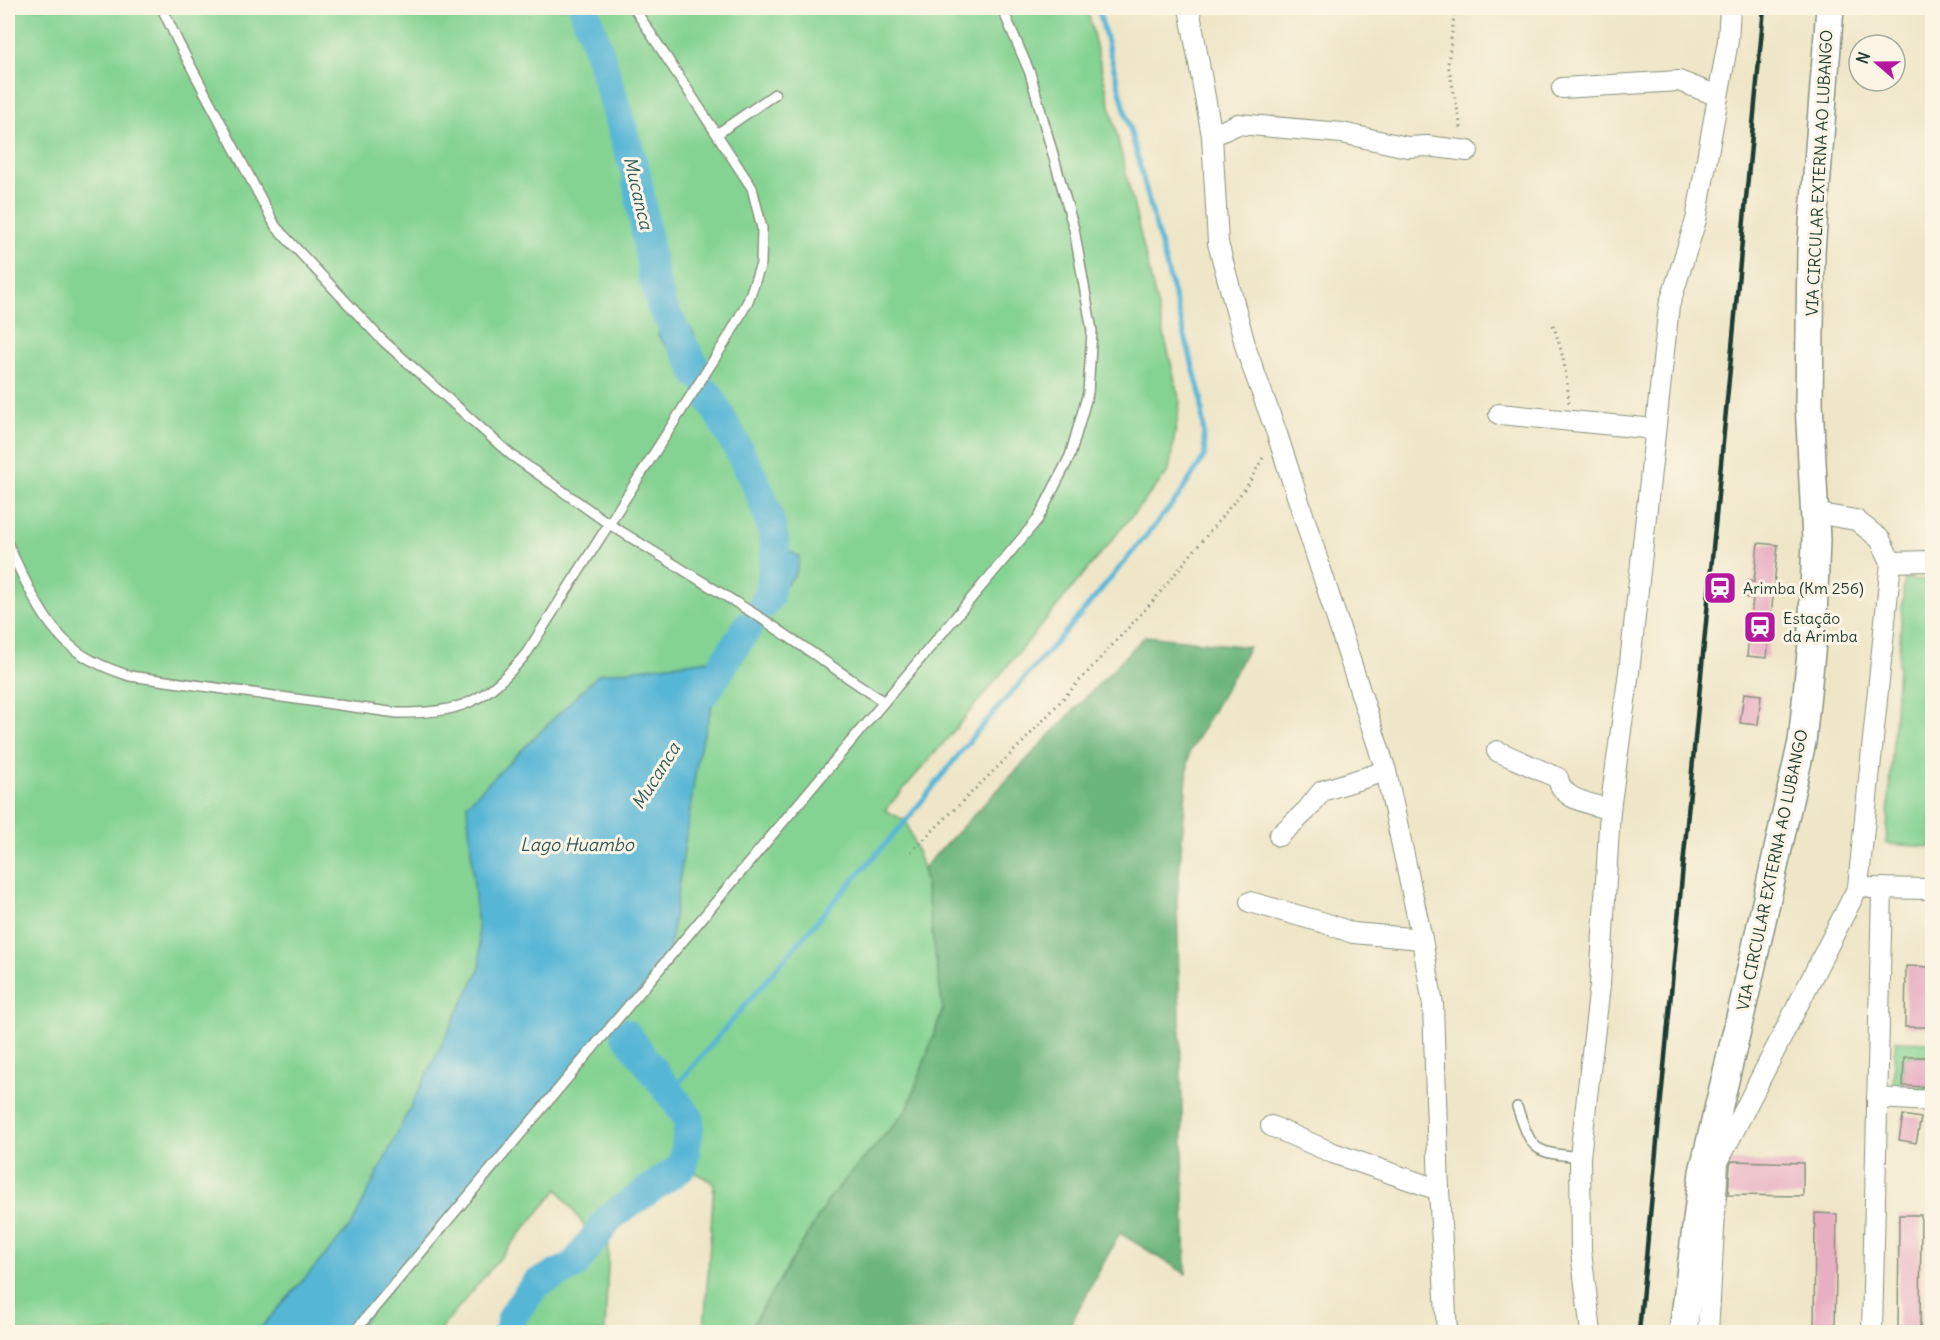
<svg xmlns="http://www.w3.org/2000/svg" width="1940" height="1340" font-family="Delius,sans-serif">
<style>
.green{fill:#84d392;stroke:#528863;stroke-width:1.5}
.forest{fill:#6bb57c;stroke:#457958;stroke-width:1.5}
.water{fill:#57b6d6;stroke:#3b7a85;stroke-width:1.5}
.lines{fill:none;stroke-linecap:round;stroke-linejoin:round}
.stream{stroke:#57b6d6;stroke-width:5}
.river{stroke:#57b6d6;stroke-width:30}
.building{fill:#e8aec2}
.lane-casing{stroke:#87927e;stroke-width:12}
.street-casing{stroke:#87927e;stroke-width:22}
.secondary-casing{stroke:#87927e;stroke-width:30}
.path{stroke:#87927e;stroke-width:3;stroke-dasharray:1.5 4.5;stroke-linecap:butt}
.lane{stroke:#fff;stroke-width:9}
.street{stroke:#fff;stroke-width:20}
.secondary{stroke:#fff;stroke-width:27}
.rail{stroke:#1f3d34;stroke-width:4.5}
.labels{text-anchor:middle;stroke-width:6;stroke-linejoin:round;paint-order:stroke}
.street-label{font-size:16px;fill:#1f3d34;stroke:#fcf5e5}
.poi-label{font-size:16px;fill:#1f3d34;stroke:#fcf5e5;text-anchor:start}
.water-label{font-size:18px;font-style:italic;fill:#2d5b5c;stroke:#fcf5e5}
</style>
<rect width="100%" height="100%" fill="#fcf5e5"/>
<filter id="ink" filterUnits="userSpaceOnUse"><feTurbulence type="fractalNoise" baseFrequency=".0167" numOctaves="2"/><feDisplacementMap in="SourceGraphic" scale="12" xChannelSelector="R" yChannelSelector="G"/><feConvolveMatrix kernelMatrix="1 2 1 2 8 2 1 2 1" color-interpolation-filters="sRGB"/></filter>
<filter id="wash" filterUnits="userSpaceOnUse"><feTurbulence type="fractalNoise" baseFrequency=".008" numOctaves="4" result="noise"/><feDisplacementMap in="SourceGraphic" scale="24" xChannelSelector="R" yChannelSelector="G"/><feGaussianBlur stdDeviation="1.35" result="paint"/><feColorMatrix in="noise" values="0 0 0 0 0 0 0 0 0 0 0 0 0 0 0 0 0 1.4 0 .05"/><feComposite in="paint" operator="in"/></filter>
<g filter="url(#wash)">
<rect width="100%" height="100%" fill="#efe6c8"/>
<!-- green -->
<g class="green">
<path d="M8,8H1087L1180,402L1169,471L942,745L885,810L906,821L923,868L943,1009L907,1110L831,1196L748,1332H704L714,1183L683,1166L610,1217L605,1332H498L502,1315L516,1288L578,1250L589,1233L558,1189L438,1332H8Z"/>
<path d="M1904,579L1932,580V847L1886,844Z"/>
<path d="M1895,1041L1932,1042V1057H1904L1903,1086L1932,1087V1091L1893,1090Z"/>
</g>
<!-- forest -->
<path class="forest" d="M1145,636L1249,647L1189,753L1177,900L1186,1274L1120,1233L1066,1332H748L831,1196L907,1110L943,1009L923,868Z"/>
<!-- water -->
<g class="water">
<path d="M662,307C667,310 669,313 673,317C677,321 682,322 687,325C699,333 697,349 692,361C678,358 665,347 658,335L661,325L657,312Z"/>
<path d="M775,544L799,556C799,577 786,587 769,596L761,592C757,574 767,559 775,544Z"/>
<path d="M726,658L698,755L668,958L354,1332H257L351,1226L481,966L467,804L599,674Z"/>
</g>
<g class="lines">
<!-- stream -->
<path class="stream" d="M670,1093L829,907L906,821L975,734L1081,614L1179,496L1205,455L1201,397L1098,8"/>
<!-- river -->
<g class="river">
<path d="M584,8L601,58L636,174L653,276L662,307L692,361L697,374"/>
<path d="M708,394C731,438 767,492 774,541C777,558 771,579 769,596L764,604"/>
<path d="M705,693L748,626"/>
<path d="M509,1332L512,1316L536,1284L574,1266L610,1217L683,1166L690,1120L625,1033"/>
</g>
</g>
<g id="blocks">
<!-- building -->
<g class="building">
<path d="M1758,543L1778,545L1767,658L1747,656L1753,598H1747L1749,581L1754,582Z"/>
<path d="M1744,693L1761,695L1758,725L1740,723Z"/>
<path d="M1906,966L1932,967V1027H1905Z"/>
<path d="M1904,1057H1932V1087L1903,1086Z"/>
<path d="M1903,1115L1921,1118L1916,1143L1899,1140Z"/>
<path d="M1732,1161L1803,1163V1196L1728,1195L1730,1165Z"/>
<path d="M1815,1213L1837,1214L1835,1332H1814Z"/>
<path d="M1899,1215H1921L1920,1332H1898Z"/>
</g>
</g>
</g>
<g filter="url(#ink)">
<use href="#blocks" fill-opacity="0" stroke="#87927e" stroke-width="1.5"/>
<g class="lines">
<!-- lane casing -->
<g class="lane-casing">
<g id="lane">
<path d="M162,8L178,42L276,227L380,338L510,454L609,524L761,618L884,702"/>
<path d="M717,134L775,94"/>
<path d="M8,545C29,588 48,640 95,662C106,668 118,672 130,676L397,713C462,713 484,703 526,654L729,336L748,301L761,264L762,228L752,188L634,8"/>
<path d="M1517,1107C1533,1152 1532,1152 1580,1157"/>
<path d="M354,1332L1038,519L1070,456L1088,393L1092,331L1074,229L1030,73L1002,8"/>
</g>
</g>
<!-- street casing -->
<g class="street-casing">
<g id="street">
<path d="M1189,8L1212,136L1218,243L1247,352L1277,434L1386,771L1422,939L1433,1005L1439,1190L1447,1332"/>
<path d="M1562,88L1679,81L1718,96"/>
<path d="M1212,136L1238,124L1342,133L1407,147L1427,146L1468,151"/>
<path d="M1499,414L1655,429"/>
<path d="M1891,562L1932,561"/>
<path d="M1497,751L1558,778C1562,801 1591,803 1610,810"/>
<path d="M1279,836L1306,811L1322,791L1386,771"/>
<path d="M1870,888L1932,889"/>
<path d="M1250,902L1325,923L1353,933L1422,939"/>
<path d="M1877,1098L1932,1101"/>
<path d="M1271,1126L1333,1153L1439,1190"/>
<path d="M1591,1332L1581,1252L1580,1157L1600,985L1610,810L1629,672L1669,306L1696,220L1728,41L1730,8"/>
<path d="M1708,1332L1718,1162L1858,887L1891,562L1880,539L1856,520L1814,513"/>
<path d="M1872,1332L1882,888"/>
</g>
</g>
<!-- secondary casing -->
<g class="secondary-casing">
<path id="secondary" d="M1683,1332L1703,1172L1743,1005L1802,742L1812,643L1816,540L1809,403L1811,251L1830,8"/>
</g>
<!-- path -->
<g class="path">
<path d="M1455,8L1448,64L1462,132"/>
<path d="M1553,325C1563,351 1567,376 1569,404"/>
<path d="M911,852L1024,741L1153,601L1247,486L1265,454"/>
</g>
<!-- lane -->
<use href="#lane" class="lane"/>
<!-- street -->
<use href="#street" class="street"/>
<!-- secondary -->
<use href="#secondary" class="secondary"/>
<!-- rail -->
<path class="rail" d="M1639,1332L1764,8"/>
</g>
</g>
<!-- icons -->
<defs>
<g id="station-square" transform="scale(1.725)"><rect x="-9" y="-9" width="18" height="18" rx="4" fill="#b5179e" stroke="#fcf5e5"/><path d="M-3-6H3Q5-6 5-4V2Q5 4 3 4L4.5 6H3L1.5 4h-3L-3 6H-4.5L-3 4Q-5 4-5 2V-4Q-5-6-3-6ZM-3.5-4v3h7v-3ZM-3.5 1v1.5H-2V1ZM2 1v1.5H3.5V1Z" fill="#fff"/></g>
</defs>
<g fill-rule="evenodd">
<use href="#station-square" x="1720" y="588"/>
<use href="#station-square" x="1760" y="627"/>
</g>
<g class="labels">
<!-- street labels -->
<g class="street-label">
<text transform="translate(1819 173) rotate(-87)" y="6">VIA CIRCULAR EXTERNA AO LUBANGO</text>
<text transform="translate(1772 870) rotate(-78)" y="6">VIA CIRCULAR EXTERNA AO LUBANGO</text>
</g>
<!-- poi labels -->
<g class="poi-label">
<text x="1743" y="594">Arimba (Km 256)</text>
<text x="1783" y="624">Estação<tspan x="1783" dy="18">da Arimba</tspan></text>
</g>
<!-- water labels -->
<g class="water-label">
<text transform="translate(638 193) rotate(77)" y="6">Mucanca</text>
<text transform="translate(656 776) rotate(-58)" y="6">Mucanca</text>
<text x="577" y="851">Lago Huambo</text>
</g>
</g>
<!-- margin -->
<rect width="1940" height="1340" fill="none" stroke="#fcf5e5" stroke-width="30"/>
<!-- north arrow -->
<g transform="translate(1877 63) rotate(290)"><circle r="28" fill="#fcf5e5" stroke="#a4ab9e" stroke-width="1.5"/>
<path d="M0-4.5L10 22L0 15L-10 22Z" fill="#b5179e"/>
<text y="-9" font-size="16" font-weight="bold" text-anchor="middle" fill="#1f3d34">N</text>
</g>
</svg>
